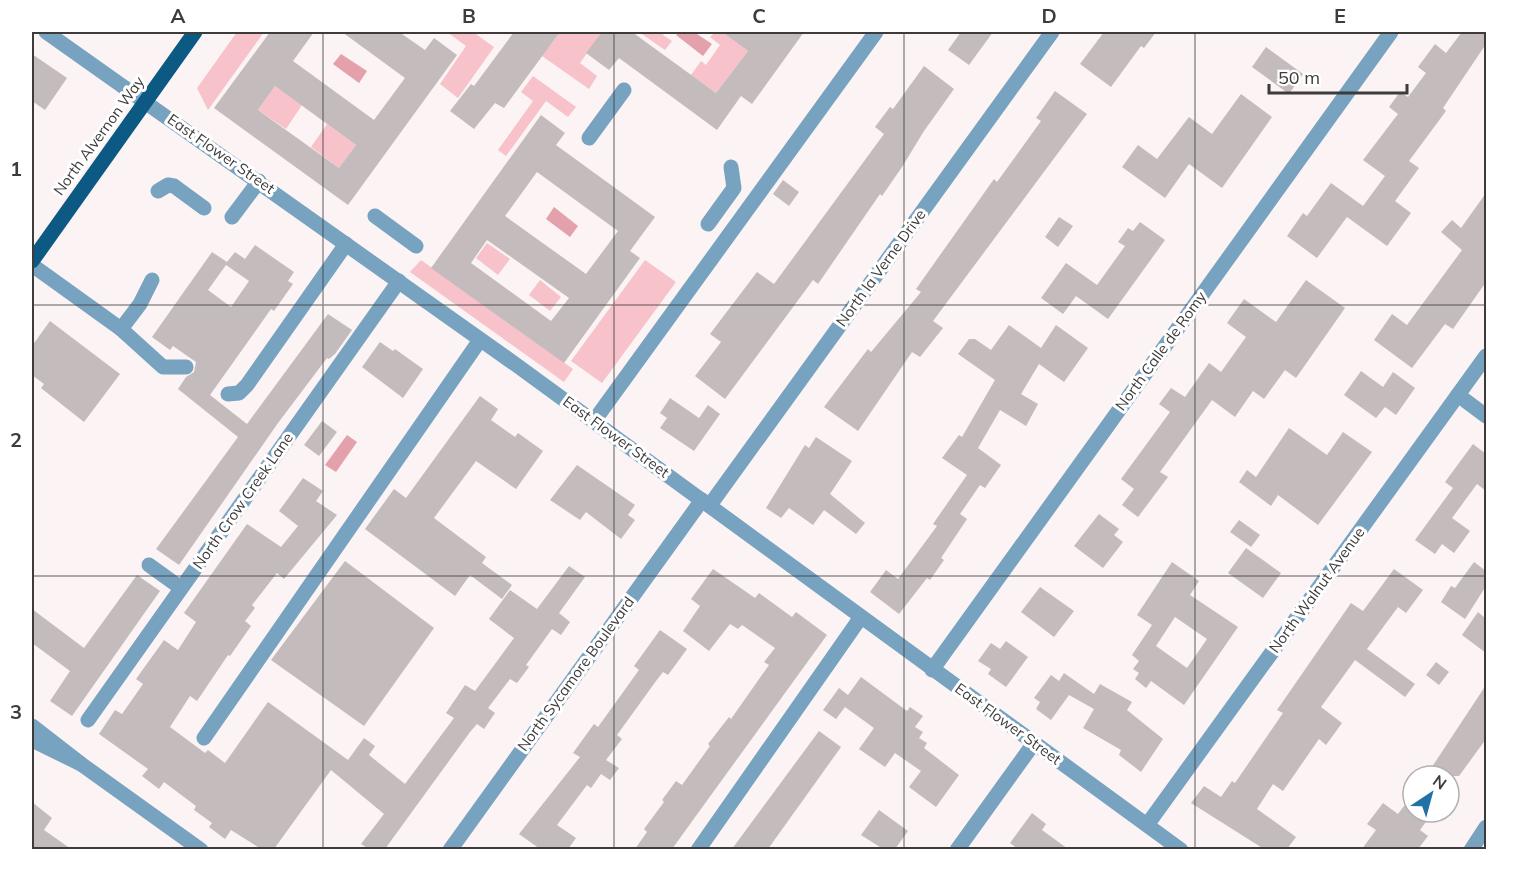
<svg xmlns="http://www.w3.org/2000/svg" width="1518" height="881" font-family="Mulish,sans-serif">
<style>
.green{fill:#f8c2ca}
.water{fill:#e4a0ab}
.building{fill:#c3bbbc;fill-rule:evenodd}
.lines{fill:none;stroke-linecap:round;stroke-linejoin:round}
.minor{stroke:#77a2c0;stroke-width:15}
.major{stroke:#0c5a84;stroke-width:15}
.grid{fill:none;stroke:#3e3b3b;stroke-width:1.5;stroke-opacity:0.55}
.labels{text-anchor:middle;stroke-width:6;stroke-linejoin:round;paint-order:stroke}
.street-label{font-size:15px;fill:#3e3b3b;stroke:#fff}
.neatline{fill:none;stroke:#3e3b3b;stroke-width:2}
.grid-label{font-size:20px;text-anchor:middle;font-weight:bold;fill:#3e3b3b}
</style>
<rect width="100%" height="100%" fill="#fbf3f4"/>
<!-- green -->
<g class="green">
<path d="M237,32H264L208,110L197,88Z"/>
<path d="M447,32H473L494,47L458,98L440,84L466,46Z"/>
<path d="M560,32H602L580,63L597,76L589,89L542,56Z"/>
<path d="M639,32H665L663,35L672,41L665,50Z"/>
<path d="M715,32H722L748,51L716,93L691,75L701,61L706,65L720,45L710,37Z"/>
<path d="M533,76L576,107L568,117L546,101L506,156L498,150L533,101L521,92Z"/>
<path d="M275,86L302,105L286,129L258,110Z"/>
<path d="M327,124L356,145L339,168L311,147Z"/>
<path d="M487,243L510,259L498,275L476,258Z"/>
<path d="M421,260L573,369L564,382L410,272Z"/>
<path d="M645,260L676,282L602,383L571,361Z"/>
<path d="M540,280L561,297L550,311L529,295Z"/>
</g>
<!-- water -->
<g class="water">
<path d="M680,32H694L712,44L703,56L676,35Z"/>
<path d="M341,54L367,71L359,83L333,64Z"/>
<path d="M554,207L578,226L570,237L546,219Z"/>
<path d="M347,435L357,442L336,472L325,465Z"/>
</g>
<!-- building -->
<g class="building">
<path d="M270,32H314L293,61L374,120L405,78L342,32H399L425,50L434,38L457,55L348,205L214,108ZM275,86L356,145L339,168L258,110Z"/>
<path d="M514,32H560L504,108L495,103L474,129L450,111L471,84L474,86Z"/>
<path d="M602,32H632L716,93L748,51L722,32H804L752,104L741,96L717,130L619,58L609,70L586,53Z"/>
<path d="M961,32H993L969,65L948,50Z"/>
<path d="M1104,32H1156L1144,48L1141,46L1111,87L1080,64Z"/>
<path d="M1462,32H1486V44L1443,108L1446,111L1409,161L1419,168L1395,201L1411,213L1387,246L1347,217L1317,258L1287,236L1303,213L1307,216L1331,183L1363,206L1385,176L1363,160L1398,114L1389,107L1400,92L1408,97L1426,73L1418,67L1435,44L1446,53Z"/>
<path d="M1266,47L1303,74L1289,94L1252,67Z"/>
<path d="M32,54L67,78L45,110L32,101Z"/>
<path d="M924,66L954,89L924,131L902,167L882,196L880,194L818,284L813,280L725,399L695,376L721,342L710,334L757,272L774,284L884,134L875,127L890,107L893,109Z"/>
<path d="M1055,91L1087,114L933,321L943,328L920,357L912,352L858,431L824,407L868,349L871,352L921,292L916,289L994,179L997,182L1041,121L1036,118Z"/>
<path d="M1241,94L1272,117L1222,188L1189,164L1165,198L1122,167L1138,145L1157,159L1189,117L1212,134Z"/>
<path d="M541,115L565,133L556,145L655,217L630,251L640,258L564,363L431,268ZM537,172L618,231L586,274L505,216ZM487,240L569,298L551,321L471,263Z"/>
<path d="M783,180L799,192L789,206L773,194Z"/>
<path d="M1486,193V282L1453,329L1445,324L1412,368L1374,340L1392,314L1407,325L1462,250L1441,232L1452,220L1461,228Z"/>
<path d="M1059,217L1073,226L1058,247L1045,237Z"/>
<path d="M1140,222L1165,240L1108,319L1076,296L1063,314L1041,298L1066,263L1097,285L1125,246L1118,242L1128,228L1133,231Z"/>
<path d="M255,245L294,272L288,281L293,284L274,311L271,309L210,395L247,424L328,314L352,330L335,354L329,359L327,358L278,423L179,565L156,549L238,437L178,389L186,377L194,372L196,362L173,346L170,350L152,337L212,252L227,262L235,252L245,259ZM226,265L249,281L231,307L208,290Z"/>
<path d="M1306,280L1345,308L1296,378L1285,370L1264,399L1253,391L1235,417L1212,400L1160,472L1168,477L1138,517L1122,505L1134,489L1121,479L1170,412L1159,404L1171,388L1185,397L1209,363L1221,372L1246,337L1227,323L1244,299L1276,322Z"/>
<path d="M50,321L120,374L84,422L41,388L44,384L32,375V346Z"/>
<path d="M1009,325L1041,348L1056,325L1088,348L1064,382L1039,364L1021,394L1038,404L1026,426L1000,410L978,448L1001,465L985,488L980,485L960,514L967,519L941,558L944,560L930,580L927,578L899,614L870,592L886,570L898,579L937,526L933,524L967,475L942,458L959,435L962,437L995,380L958,354L969,339H975L991,350Z"/>
<path d="M380,342L393,351L395,349L423,369L403,398L362,367Z"/>
<path d="M1361,371L1383,387L1393,372L1415,388L1396,415L1385,407L1376,418L1344,395Z"/>
<path d="M480,396L498,409L491,420L515,437L518,433L543,451L516,489L476,461L434,518L486,557L482,563L512,585L502,599L470,575L455,596L365,529L394,489L406,498Z"/>
<path d="M670,398L699,418L708,405L720,414L694,451L660,428L667,418L660,413Z"/>
<path d="M322,421L337,432L319,456L304,445Z"/>
<path d="M1289,428L1327,455L1343,432L1372,452L1318,525L1278,495L1271,506L1239,482L1247,470L1256,477Z"/>
<path d="M816,437L852,461L830,494L865,523L856,534L824,510L813,525L789,508L781,518L766,508L805,445L809,448Z"/>
<path d="M1473,444L1486,454V491L1477,484L1452,518L1470,531L1454,553L1442,544L1435,554L1415,540L1453,488L1445,482Z"/>
<path d="M577,465L635,505L628,515L635,520L621,539L586,512L580,520L550,500Z"/>
<path d="M303,478L323,491L316,501L337,515L284,579L277,573L252,605L255,608L245,621L251,626L230,656L228,655L197,701L190,696L170,727L205,753L208,750L225,763L268,702L348,760L364,738L375,746L369,755L405,784L454,718L446,713L465,685L475,691L514,638L489,619L510,590L537,609L569,566L585,577L559,613L570,622L561,635L552,629L526,665L529,667L517,683L510,679L488,708L495,713L484,729L477,724L470,732L385,849H369L361,844L384,814L331,770L274,849H261L231,830L225,839L209,827L212,823L194,810L196,806L164,782L159,789L142,776L148,769L99,734L115,710L122,714L143,684L136,679L164,640L178,650L196,622L184,613L247,524L281,547L298,526L279,511Z"/>
<path d="M1099,514L1119,529L1114,535L1123,542L1103,568L1074,546Z"/>
<path d="M1239,520L1260,535L1251,547L1230,532Z"/>
<path d="M1246,548L1281,573L1263,598L1228,573Z"/>
<path d="M345,561L434,628L364,726L271,660Z"/>
<path d="M1172,562L1199,581L1190,595L1238,627L1184,705L1151,681L1146,688L1135,679L1139,673L1133,669L1139,661L1132,655L1152,625L1137,615ZM1175,617L1207,639L1187,668L1156,646Z"/>
<path d="M1474,562L1486,571V586L1465,619L1441,602L1451,586L1455,588Z"/>
<path d="M713,569L755,598L759,593L792,617L796,612L827,635L672,849H635L647,832L644,829L664,802L662,800L676,781L682,785L710,746L708,744L729,717L731,719L769,665L764,662L775,648L742,625L738,629L730,624L709,651L683,631L700,606L691,599Z"/>
<path d="M1394,569L1423,590L1406,613L1398,607L1367,649L1415,684L1405,697L1355,660L1321,707L1342,723L1326,745L1319,739L1283,791L1273,784L1257,809L1296,837L1287,849H1264L1191,803L1204,786L1221,797L1232,781L1235,783L1283,713L1277,710L1351,603L1363,611Z"/>
<path d="M137,575L160,591L72,716L50,701L70,671L32,643V609L84,648Z"/>
<path d="M1040,587L1074,611L1054,637L1021,612Z"/>
<path d="M1478,612L1486,619V653L1462,635Z"/>
<path d="M660,630L687,649L668,675L663,672L656,681L617,735L622,739L606,760L619,768L610,780L601,774L591,788L587,785L557,825L576,838L568,849H540L519,834L580,757L573,753L594,724L598,727L639,670L634,666Z"/>
<path d="M1006,641L1028,657L1006,687L988,674L991,669L978,661L991,643L1000,649Z"/>
<path d="M1436,662L1449,672L1439,685L1426,675Z"/>
<path d="M1064,673L1094,694L1100,684L1132,702L1127,710L1163,739L1141,772L1119,755L1121,750L1083,728L1094,709L1069,695L1051,720L1036,709L1040,702L1034,698L1051,675L1059,681Z"/>
<path d="M861,677L907,711L910,707L923,716L915,727L923,732L919,738L927,743L924,748L959,775L936,807L909,787L921,771L895,753L885,767L859,749L874,728L845,707L836,719L823,710L839,688L848,695Z"/>
<path d="M1486,685V739L1459,776H1426Z"/>
<path d="M819,731L841,747L768,849H732Z"/>
<path d="M1413,794V812H1433L1420,830L1428,836L1418,849H1362L1376,830L1367,824L1383,803L1398,814Z"/>
<path d="M32,802L52,818L44,830L71,849H32Z"/>
<path d="M879,810L908,831L895,849H883L861,835Z"/>
<path d="M1032,813L1046,824L1042,830L1068,849H1018L1010,843Z"/>
</g>
<g class="lines">
<!-- minor -->
<g class="minor">
<path d="M46,32L515,364L1181,850"/>
<path d="M589,138L624,90"/>
<path d="M158,191L168,185L174,186L204,208"/>
<path d="M375,216L416,246"/>
<path d="M232,217L259,181"/>
<path d="M708,224L734,188L731,167"/>
<path d="M32,265L121,329L163,367H186"/>
<path d="M121,329L140,304L152,280"/>
<path d="M228,394L239,393L247,385L346,244"/>
<path d="M1458,395L1486,416"/>
<path d="M594,421L876,32"/>
<path d="M710,505L1052,32"/>
<path d="M149,565L181,588"/>
<path d="M932,670L1391,32"/>
<path d="M88,720L399,281"/>
<path d="M32,726L81,764L32,740"/>
<path d="M204,738L480,340"/>
<path d="M81,764L201,850"/>
<path d="M1147,825L1486,356"/>
<path d="M450,850L702,500"/>
<path d="M698,850L861,617"/>
<path d="M957,850L1034,743"/>
<path d="M1471,850L1486,827"/>
</g>
<!-- major -->
<path class="major" d="M32,261L195,32"/>
</g>
<!-- grid -->
<path class="grid" d="M323,32V850M614,32V850M904,32V850M1195,32V850M32,305H1486M32,576H1486"/>
<g class="labels">
<!-- street labels -->
<g class="street-label">
<text transform="translate(99 136) rotate(-54)" y="5">North Alvernon Way</text>
<text transform="translate(221 154) rotate(35)" y="5">East Flower Street</text>
<text transform="translate(881 268) rotate(-54)" y="5">North la Verne Drive</text>
<text transform="translate(1161 351) rotate(-54)" y="5">North Calle de Romy</text>
<text transform="translate(616 437) rotate(36)" y="5">East Flower Street</text>
<text transform="translate(243 501) rotate(-55)" y="5">North Crow Creek Lane</text>
<text transform="translate(1317 590) rotate(-54)" y="5">North Walnut Avenue</text>
<text transform="translate(576 674) rotate(-54)" y="5">North Sycamore Boulevard</text>
<text transform="translate(1008 724) rotate(36)" y="5">East Flower Street</text>
</g>
</g>
<!-- border -->
<rect width="1518" height="881" fill="none" stroke="#ffffff" stroke-width="66"/>
<!-- north arrow -->
<g transform="translate(1431 794) rotate(36)"><circle r="28" fill="#ffffff" stroke="#b2b1b1" stroke-width="1.5"/>
<path d="M0-4.5L10 22L0 15L-10 22Z" fill="#1f72a3"/>
<text y="-9" font-size="16" font-weight="bold" text-anchor="middle" fill="#3e3b3b">N</text>
</g>
<!-- scale -->
<path d="M1269 84v9h138v-9" fill="none" stroke="#3e3b3b" stroke-width="3"/>
<text x="1278" y="84" font-size="18" fill="#3e3b3b" stroke="#ffffff" stroke-width="4.5" paint-order="stroke">50 m</text>
<rect x="33" y="33" width="1452" height="815" class="neatline"/>
<g class="grid-label">
<text x="178" y="23">A</text>
<text x="469" y="23">B</text>
<text x="759" y="23">C</text>
<text x="1049" y="23">D</text>
<text x="1340" y="23">E</text>
<text x="16" y="176">1</text>
<text x="16" y="447">2</text>
<text x="16" y="719">3</text>
</g>
</svg>
